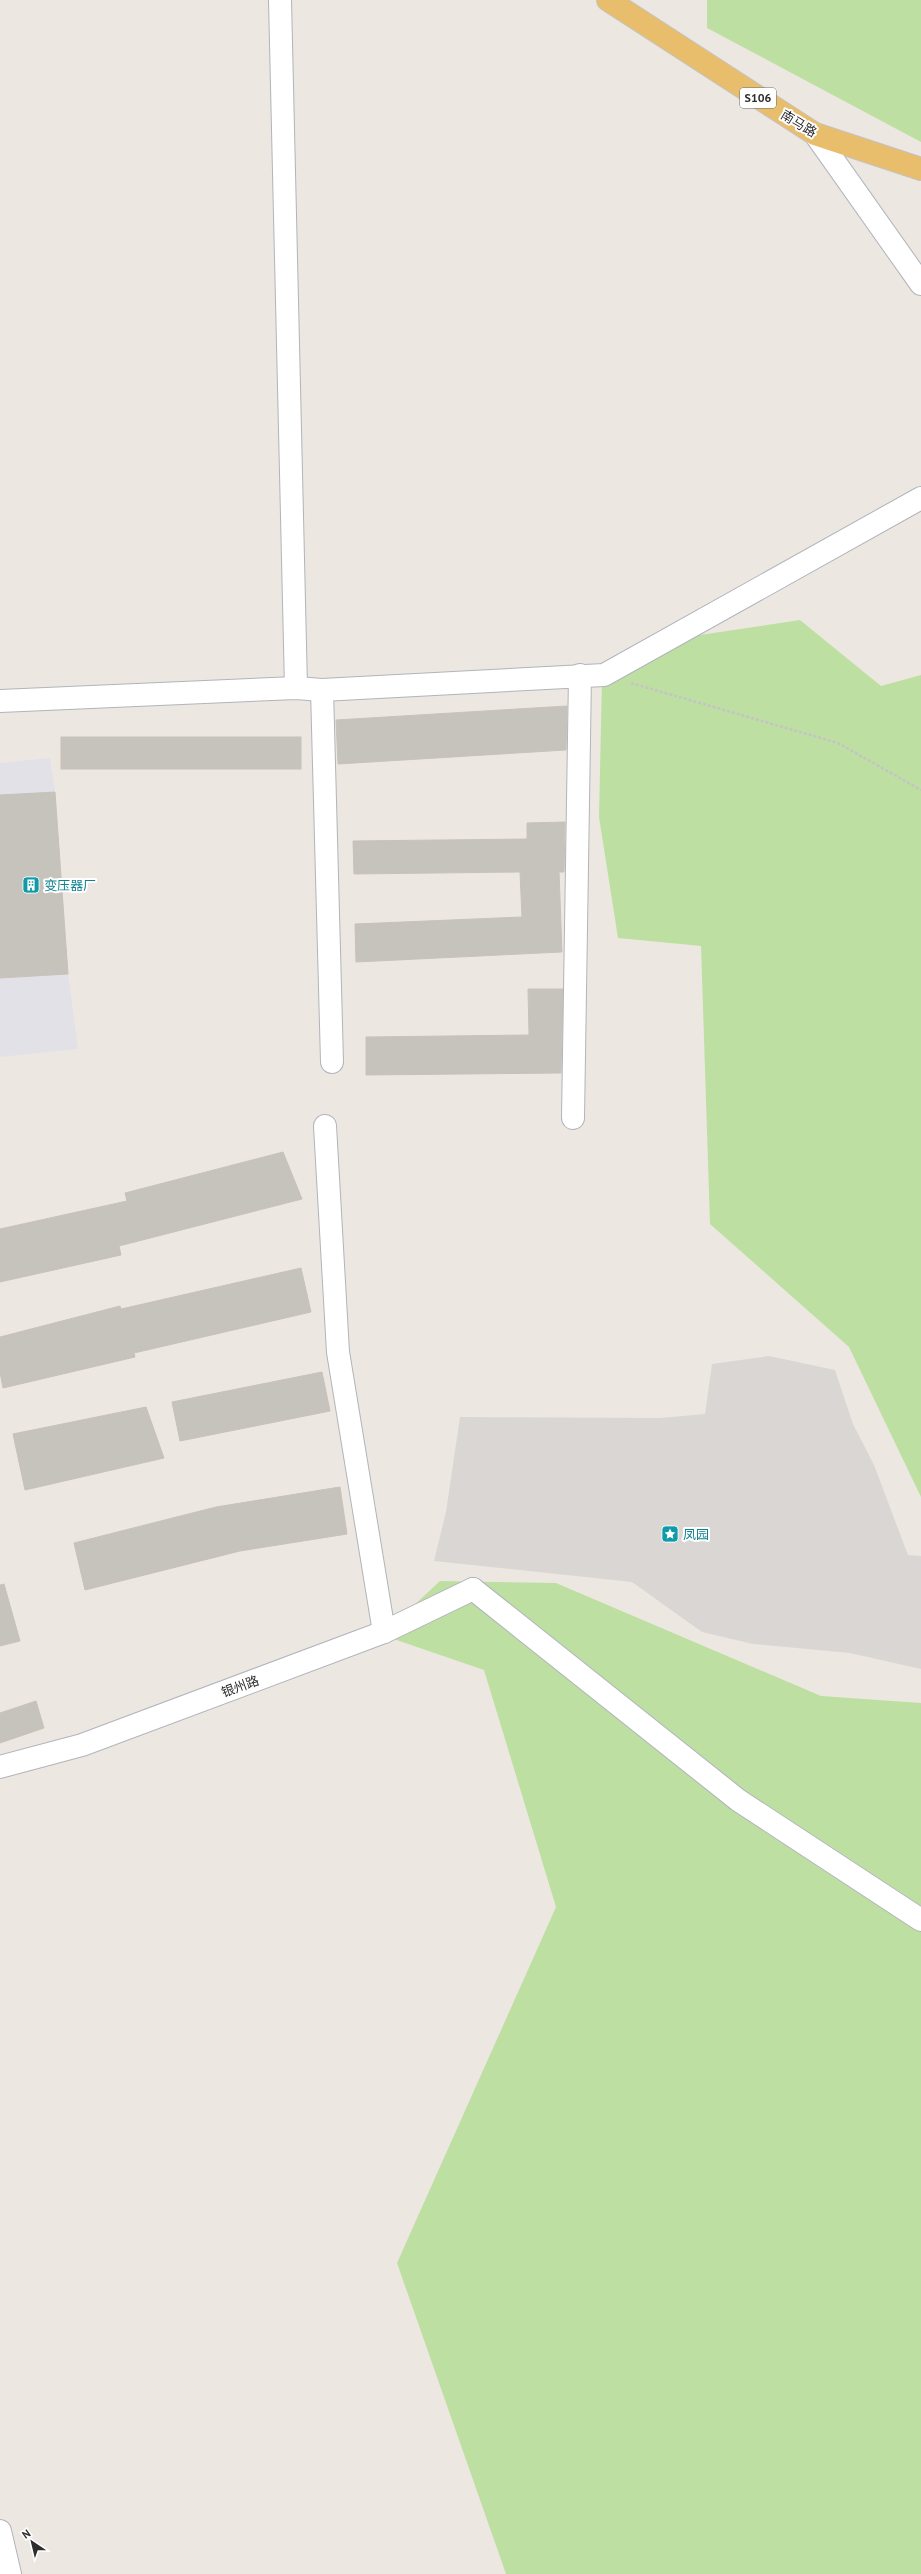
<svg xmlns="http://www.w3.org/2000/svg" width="921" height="2574" font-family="'PT Sans','Noto Sans SC',sans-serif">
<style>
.industrial{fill:#e2e1e7}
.green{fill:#bedfa2}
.plaza{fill:#dad6d3}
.building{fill:#c6c2bc;stroke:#c9c2ba}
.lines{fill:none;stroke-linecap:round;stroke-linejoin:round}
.street-casing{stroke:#b1b4bc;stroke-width:24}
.secondary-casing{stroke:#b1b4bc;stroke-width:24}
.primary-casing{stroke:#c4c4c4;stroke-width:24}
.path{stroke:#c4c4c4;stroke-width:2.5;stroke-dasharray:3 2;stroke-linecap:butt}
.street{stroke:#fff;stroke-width:22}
.secondary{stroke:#fff;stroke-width:22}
.primary{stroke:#e8bd6c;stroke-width:22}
.labels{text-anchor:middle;stroke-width:4;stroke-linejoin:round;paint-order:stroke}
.shield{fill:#fff;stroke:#6c6c6c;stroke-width:1}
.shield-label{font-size:12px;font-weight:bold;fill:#2d2d2d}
.street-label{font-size:13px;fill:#2d2d2d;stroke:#fff}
.culture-label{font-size:13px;fill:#0d838f;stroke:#fff;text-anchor:start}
</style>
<rect width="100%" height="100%" fill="#ede7e1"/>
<!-- industrial -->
<path class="industrial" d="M50,758L55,792L68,974L78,1049L0,1057V763Z"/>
<!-- green -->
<g class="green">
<path d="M707,0H921V142L707,28Z"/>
<path d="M800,620L881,686L921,675V1497L849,1347L710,1224L701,946L618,938L599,817L602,679L693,636Z"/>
<path d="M440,1581L556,1583L821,1696L921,1703V2574H506L397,2263L556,1907L484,1670L382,1635Z"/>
</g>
<!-- plaza -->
<path class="plaza" d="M769,1356L835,1370L853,1424L874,1465L908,1555L921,1556V1669L850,1653L753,1644L702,1632L632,1582L434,1561L446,1512L460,1417L660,1418L705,1414L712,1364Z"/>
<!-- building -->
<g class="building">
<path d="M567,706L566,750L338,764L336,720Z"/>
<rect x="61" y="737" width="240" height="32"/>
<path d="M55,792L68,974L0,978V795Z"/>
<path d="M565,822L564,872H559L562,952L356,962L355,924L522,917L520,872L354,874L353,841L527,839V823Z"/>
<path d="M528,989H563L561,1073L366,1075V1037L529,1035Z"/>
<path d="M283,1152L302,1199L119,1246L121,1255L0,1282V1229L127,1201L125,1193Z"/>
<path d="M301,1268L311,1312L134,1353L135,1357L3,1388L0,1372V1337L120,1306L121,1309Z"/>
<path d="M322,1372L330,1411L180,1441L172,1402Z"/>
<path d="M146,1407L164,1458L25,1490L13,1434Z"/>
<path d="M340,1487L347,1534L240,1551L85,1590L74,1543L216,1507Z"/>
<path d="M4,1584L20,1641L0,1646V1585Z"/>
<path d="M36,1701L44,1728L0,1743V1713Z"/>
</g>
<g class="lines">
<!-- street casing -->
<g class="street-casing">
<g id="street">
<path d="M280,0L296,688"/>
<path d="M815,134L921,284"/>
<path d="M322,690L332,1062"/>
<path d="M0,701L296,688L322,690L604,675L921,498"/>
<path d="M573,1118L580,675"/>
<path d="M325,1126L338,1352L384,1632"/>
<path d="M473,1589L738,1800L921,1920"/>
</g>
</g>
<!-- secondary casing -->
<g class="secondary-casing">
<g id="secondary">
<path d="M0,1767L82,1745L384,1632L473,1589"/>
<path d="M0,2531L10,2574"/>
</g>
</g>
<!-- primary casing -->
<g class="primary-casing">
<path id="primary" d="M608,0L815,134L921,169"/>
</g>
<!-- path -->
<path class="path" d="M631,683L838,743L921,790"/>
<!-- street -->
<use href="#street" class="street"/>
<!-- secondary -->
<use href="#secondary" class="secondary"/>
<!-- primary -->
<use href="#primary" class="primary"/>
</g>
<!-- icons -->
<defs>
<g id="building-square" transform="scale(0.9)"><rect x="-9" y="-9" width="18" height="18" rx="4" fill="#0f9aa8" stroke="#fff"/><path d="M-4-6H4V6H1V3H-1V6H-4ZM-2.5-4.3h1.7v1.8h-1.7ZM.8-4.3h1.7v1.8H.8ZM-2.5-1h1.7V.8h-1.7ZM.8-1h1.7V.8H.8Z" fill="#fff"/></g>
<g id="sight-square" transform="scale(0.9)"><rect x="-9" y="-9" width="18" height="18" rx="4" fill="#0f9aa8" stroke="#fff"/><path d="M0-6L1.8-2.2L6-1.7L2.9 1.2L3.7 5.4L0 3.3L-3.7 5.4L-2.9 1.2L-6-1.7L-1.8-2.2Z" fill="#fff"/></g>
</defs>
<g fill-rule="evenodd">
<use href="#building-square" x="31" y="885"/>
<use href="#sight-square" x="670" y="1534"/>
</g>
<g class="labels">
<!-- shield labels -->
<rect class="shield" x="740" y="88" width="36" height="20" rx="3"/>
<g class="shield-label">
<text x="758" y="102">S106</text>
</g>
<!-- street labels -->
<g class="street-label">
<text transform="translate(799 123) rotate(31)" y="5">南马路</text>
<text transform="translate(240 1686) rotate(-20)" y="5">银州路</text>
</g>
<!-- culture labels -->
<g class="culture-label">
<text x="44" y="890">变压器厂</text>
<text x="683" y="1539">凤园</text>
</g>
</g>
<!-- north arrow -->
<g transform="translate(32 2542) rotate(325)" stroke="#ffffff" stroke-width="3" paint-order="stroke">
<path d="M0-3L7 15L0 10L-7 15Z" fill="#2d2d2d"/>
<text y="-6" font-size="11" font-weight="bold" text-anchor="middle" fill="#2d2d2d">N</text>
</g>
</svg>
